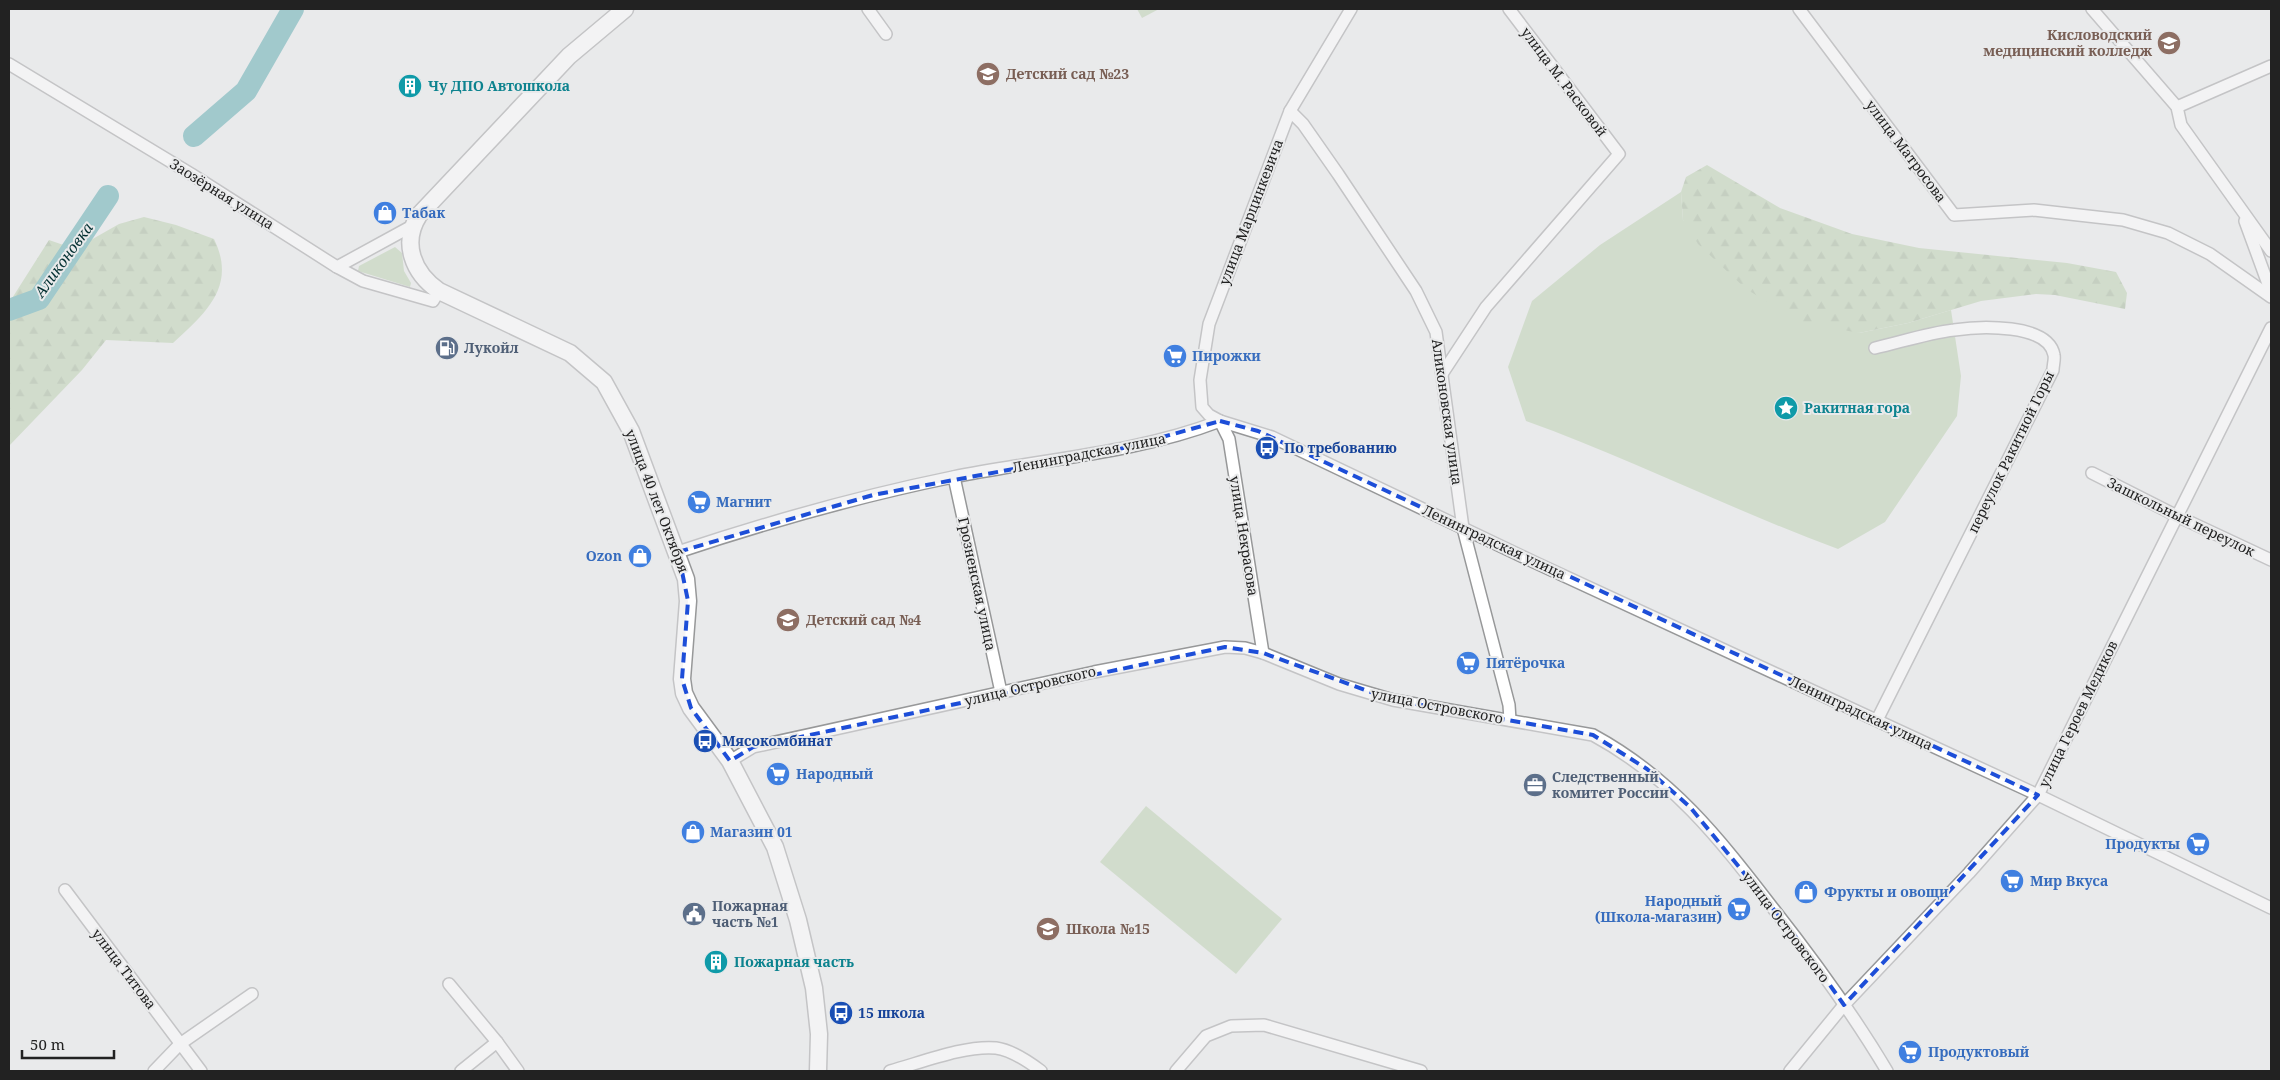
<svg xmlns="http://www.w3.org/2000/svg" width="2280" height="1080" font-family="'Noto Serif',serif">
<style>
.grass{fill:#b4cda7}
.forest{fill:url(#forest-firs)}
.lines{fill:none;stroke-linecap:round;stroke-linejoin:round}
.river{stroke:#49a2a7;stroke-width:22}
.street-casing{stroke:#979899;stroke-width:14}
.secondary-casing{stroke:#979899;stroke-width:19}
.street{stroke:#fff;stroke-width:11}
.secondary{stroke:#fff;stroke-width:16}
.marked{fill:none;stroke:#1d4ed8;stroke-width:4;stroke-dasharray:10 6;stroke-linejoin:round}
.labels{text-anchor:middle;stroke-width:4;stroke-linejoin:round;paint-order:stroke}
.education-label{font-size:14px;font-weight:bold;fill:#785e54;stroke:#e9eaeb;text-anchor:start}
.street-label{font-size:14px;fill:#222;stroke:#e9eaeb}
.culture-label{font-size:14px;font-weight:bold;fill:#0d838f;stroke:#e9eaeb;text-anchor:start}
.shop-label{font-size:14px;font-weight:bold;fill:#366cbe;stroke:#e9eaeb;text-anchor:start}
.service-label{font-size:14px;font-weight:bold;fill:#4e5e75;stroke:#e9eaeb;text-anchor:start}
.transit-label{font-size:14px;font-weight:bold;fill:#164399;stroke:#e9eaeb;text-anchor:start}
.water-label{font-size:15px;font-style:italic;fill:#033032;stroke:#e9eaeb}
</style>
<defs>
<pattern id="forest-firs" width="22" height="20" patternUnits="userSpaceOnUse" patternTransform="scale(1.25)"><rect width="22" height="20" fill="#b4cda7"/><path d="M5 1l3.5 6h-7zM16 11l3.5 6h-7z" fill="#9ab08f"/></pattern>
</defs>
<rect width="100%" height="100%" fill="#e9eaeb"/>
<!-- grass -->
<g class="grass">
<path d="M1137,9H1159L1142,18Z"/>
<path d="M1681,192L1683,220L1859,333L1908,323L1951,310L1961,376L1957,416L1885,522L1838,549C1732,510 1632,459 1526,421L1508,367L1532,301L1600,245Z"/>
<path d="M395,247L402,253L404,271L411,283L410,287L358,271L359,266Z"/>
<path d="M1146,806L1282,919L1236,974L1100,862Z"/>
</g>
<!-- forest -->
<g class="forest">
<path d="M1707,165L1780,208L1852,234L1919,248L2067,263L2116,272L2127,293L2125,309L2055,295L2036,294L1981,301L1908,323L1859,333L1801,322L1746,289L1698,244L1683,220L1681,192L1686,177Z"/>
<path d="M144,217L176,225L214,239C237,286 206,313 173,343L106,340L82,370L9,446V303L49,240L75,249L119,224Z"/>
</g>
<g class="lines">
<!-- river -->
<g class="river">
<path d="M194,136L246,91L293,9"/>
<path d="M9,310L39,299L108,196"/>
</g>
<!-- street casing -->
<g class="street-casing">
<g id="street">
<path d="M868,9L886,34"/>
<path d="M1351,9L1290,111L1209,324L1200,380L1202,407L1209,415L1220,421L1272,437L1534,562L2038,795L2271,908"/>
<path d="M1799,9L1954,215L2034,210L2123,220L2168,233L2210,254L2271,297"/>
<path d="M2092,9L2177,107L2181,125L2271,251"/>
<path d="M9,64L191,174L337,267L363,281L433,301L439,291"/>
<path d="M2177,107L2271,66"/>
<path d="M1290,111L1303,124L1338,174L1416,291L1436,332L1463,528L1509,705L1510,720"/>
<path d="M2245,221L2271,292"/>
<path d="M337,267L412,226"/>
<path d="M1875,348C1901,342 1928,333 1954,330C1979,326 2048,323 2054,355C2055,359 2053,365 2053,370L1877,720"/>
<path d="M1442,374L1486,307L1619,154L1509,9"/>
<path d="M1220,421L1229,439L1263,653"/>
<path d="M2092,473L2177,516L2271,560"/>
<path d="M954,477L1001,692"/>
<path d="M678,552C768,522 860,496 953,477C1042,459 1134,454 1220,421"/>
<path d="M730,761L753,747L1094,672L1225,647L1245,648L1263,653L1339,684L1393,700L1593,735C1672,778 1718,837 1772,907C1813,959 1853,1014 1887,1071"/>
<path d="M65,890L201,1071"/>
<path d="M449,984L497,1042L518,1071"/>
<path d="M154,1071L180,1044L252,994"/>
<path d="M461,1071L497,1042"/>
<path d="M890,1071C920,1063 965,1045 996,1048C1012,1050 1029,1062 1041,1071"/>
<path d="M1176,1071L1206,1036L1231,1026L1264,1025L1421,1071"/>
<path d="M1790,1071L1844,1005L1969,873L2038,795L2271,328"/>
</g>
</g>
<!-- secondary casing -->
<g class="secondary-casing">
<path id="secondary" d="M625,9L569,56L419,215C401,243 413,273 439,291L570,353L604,382L631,431L686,579L688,601L682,679L684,693L691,708L730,761L775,847L798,920L814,988L819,1034L818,1071"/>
</g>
<!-- street -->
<use href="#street" class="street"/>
<!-- secondary -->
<use href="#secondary" class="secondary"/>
</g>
<!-- marked area -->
<path d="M0 0H2280V1080H0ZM1220,421L1258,431L2038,795L1844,1005L1793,933L1690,807L1647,769L1593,735L1393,700L1263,653L1225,647L753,747L730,761L691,708L682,679L688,601L678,552L873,495L1116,450Z" fill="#e9eaeb" fill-opacity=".55" fill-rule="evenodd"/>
<path class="marked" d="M1220,421L1258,431L2038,795L1844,1005L1793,933L1690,807L1647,769L1593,735L1393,700L1263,653L1225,647L753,747L730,761L691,708L682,679L688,601L678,552L873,495L1116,450Z"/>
<!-- icons -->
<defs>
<g id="university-disc" transform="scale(1.25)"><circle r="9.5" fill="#8d6e63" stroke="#e9eaeb"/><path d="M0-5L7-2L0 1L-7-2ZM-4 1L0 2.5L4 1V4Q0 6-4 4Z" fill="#fff"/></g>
<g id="school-disc" transform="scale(1.25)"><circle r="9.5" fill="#8d6e63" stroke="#e9eaeb"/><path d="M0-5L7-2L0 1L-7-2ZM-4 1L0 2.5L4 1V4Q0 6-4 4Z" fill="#fff"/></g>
<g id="building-disc" transform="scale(1.25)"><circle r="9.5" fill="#0f9aa8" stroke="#e9eaeb"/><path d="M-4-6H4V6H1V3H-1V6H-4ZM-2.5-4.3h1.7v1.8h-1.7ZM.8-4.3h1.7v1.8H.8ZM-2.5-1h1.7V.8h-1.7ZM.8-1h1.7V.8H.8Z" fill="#fff"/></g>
<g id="shop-disc" transform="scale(1.25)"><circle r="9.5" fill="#3f7fe0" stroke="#e9eaeb"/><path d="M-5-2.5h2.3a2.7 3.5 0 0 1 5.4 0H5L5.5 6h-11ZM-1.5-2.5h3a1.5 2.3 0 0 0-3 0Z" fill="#fff"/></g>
<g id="fuel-disc" transform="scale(1.25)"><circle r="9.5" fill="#5c6f8a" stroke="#e9eaeb"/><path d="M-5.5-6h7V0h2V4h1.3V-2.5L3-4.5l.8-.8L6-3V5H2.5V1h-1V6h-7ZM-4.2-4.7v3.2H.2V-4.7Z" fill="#fff"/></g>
<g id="supermarket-disc" transform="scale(1.25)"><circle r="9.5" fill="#3f7fe0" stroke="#e9eaeb"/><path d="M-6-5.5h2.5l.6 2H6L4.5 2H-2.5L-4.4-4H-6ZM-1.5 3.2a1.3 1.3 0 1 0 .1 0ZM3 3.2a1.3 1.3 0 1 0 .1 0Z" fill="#fff"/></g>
<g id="sight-disc" transform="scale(1.25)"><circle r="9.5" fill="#0f9aa8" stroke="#e9eaeb"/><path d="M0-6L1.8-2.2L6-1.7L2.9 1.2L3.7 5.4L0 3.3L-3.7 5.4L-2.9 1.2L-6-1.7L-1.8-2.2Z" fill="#fff"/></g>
<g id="bus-disc" transform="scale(1.25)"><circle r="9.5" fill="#1a4fb4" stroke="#e9eaeb"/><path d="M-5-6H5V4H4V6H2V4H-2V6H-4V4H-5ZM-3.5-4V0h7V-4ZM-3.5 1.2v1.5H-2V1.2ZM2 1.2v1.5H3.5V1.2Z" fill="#fff"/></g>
<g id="office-disc" transform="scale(1.25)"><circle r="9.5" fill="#5c6f8a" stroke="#e9eaeb"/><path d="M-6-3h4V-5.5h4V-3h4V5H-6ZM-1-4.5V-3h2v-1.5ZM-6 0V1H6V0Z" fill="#fff"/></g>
<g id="civic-disc" transform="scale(1.25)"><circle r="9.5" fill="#5c6f8a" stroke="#e9eaeb"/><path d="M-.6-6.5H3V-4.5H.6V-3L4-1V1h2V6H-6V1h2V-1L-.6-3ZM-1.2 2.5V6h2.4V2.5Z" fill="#fff"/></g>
</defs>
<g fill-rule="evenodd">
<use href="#university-disc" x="2169" y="43"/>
<use href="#school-disc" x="988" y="74"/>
<use href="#building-disc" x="410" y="86"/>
<use href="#shop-disc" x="385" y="213"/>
<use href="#fuel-disc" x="447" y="348"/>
<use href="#supermarket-disc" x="1175" y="356"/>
<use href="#sight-disc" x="1786" y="408"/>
<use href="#bus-disc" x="1267" y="448"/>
<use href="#supermarket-disc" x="699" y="502"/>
<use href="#shop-disc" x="640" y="556"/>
<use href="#school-disc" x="788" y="620"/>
<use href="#supermarket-disc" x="1468" y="663"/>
<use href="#bus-disc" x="705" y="741"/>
<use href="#supermarket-disc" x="778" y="774"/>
<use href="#office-disc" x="1535" y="785"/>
<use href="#shop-disc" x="693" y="832"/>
<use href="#supermarket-disc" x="2198" y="844"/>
<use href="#supermarket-disc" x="2012" y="881"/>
<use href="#shop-disc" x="1806" y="892"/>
<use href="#supermarket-disc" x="1739" y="909"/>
<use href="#civic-disc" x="694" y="914"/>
<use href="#school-disc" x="1048" y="929"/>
<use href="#building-disc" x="716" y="962"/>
<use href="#bus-disc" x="841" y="1013"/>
<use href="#supermarket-disc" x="1910" y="1052"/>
</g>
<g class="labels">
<!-- education labels -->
<g class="education-label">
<text x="2152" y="40" text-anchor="end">Кисловодский<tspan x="2152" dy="16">медицинский колледж</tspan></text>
<text x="1006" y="79">Детский сад №23</text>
<text x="806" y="625">Детский сад №4</text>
<text x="1066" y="934">Школа №15</text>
</g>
<!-- street labels -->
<g class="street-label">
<text transform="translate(1564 82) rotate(53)" y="5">улица М. Расковой</text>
<text transform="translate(1906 151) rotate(53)" y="5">улица Матросова</text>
<text transform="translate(222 194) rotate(32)" y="5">Заозёрная улица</text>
<text transform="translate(1251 212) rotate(-69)" y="5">улица Марцинкевича</text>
<text transform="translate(1447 412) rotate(82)" y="5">Аликоновская улица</text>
<text transform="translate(2011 452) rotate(-64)" y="5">переулок Ракитной Горы</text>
<text transform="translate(1089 453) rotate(-11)" y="5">Ленинградская улица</text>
<text transform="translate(657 501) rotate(69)" y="5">улица 40 лет Октября</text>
<text transform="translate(2181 517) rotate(26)" y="5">Зашкольный переулок</text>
<text transform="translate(1244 536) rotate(81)" y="5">улица Некрасова</text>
<text transform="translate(1494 542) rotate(25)" y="5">Ленинградская улица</text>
<text transform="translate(977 584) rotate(78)" y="5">Грозненская улица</text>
<text transform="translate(1030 686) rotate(-13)" y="5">улица Островского</text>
<text transform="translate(1437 706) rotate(11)" y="5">улица Островского</text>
<text transform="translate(1861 713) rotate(25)" y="5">Ленинградская улица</text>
<text transform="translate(2078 714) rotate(-64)" y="5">улица Героев Медиков</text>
<text transform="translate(1786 927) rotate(53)" y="5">улица Островского</text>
<text transform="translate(124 969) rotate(53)" y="5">улица Титова</text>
</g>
<!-- culture labels -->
<g class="culture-label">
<text x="428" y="91">Чу ДПО Автошкола</text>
<text x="1804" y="413">Ракитная гора</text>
<text x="734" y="967">Пожарная часть</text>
</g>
<!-- shop labels -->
<g class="shop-label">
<text x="402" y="218">Табак</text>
<text x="1192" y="361">Пирожки</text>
<text x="716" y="507">Магнит</text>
<text x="622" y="561" text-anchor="end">Ozon</text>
<text x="1486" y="668">Пятёрочка</text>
<text x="796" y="779">Народный</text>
<text x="710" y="837">Магазин 01</text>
<text x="2180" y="849" text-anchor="end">Продукты</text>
<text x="2030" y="886">Мир Вкуса</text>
<text x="1824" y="897">Фрукты и овощи</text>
<text x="1722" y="906" text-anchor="end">Народный<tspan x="1722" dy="16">(Школа-магазин)</tspan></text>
<text x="1928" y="1057">Продуктовый</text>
</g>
<!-- service labels -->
<g class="service-label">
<text x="464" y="353">Лукойл</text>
<text x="1552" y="782">Следственный<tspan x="1552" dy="16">комитет России</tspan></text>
<text x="712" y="911">Пожарная<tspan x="712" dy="16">часть №1</tspan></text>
</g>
<!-- transit labels -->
<g class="transit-label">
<text x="1284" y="453">По требованию</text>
<text x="722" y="746">Мясокомбинат</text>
<text x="858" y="1018">15 школа</text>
</g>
<!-- water labels -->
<g class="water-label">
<text transform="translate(64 260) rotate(-54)" y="5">Аликоновка</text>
</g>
</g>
<!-- border -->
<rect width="2280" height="1080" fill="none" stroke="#222222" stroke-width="20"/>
<!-- scale -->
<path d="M22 1050v8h92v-8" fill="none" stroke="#222222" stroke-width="2.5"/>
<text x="30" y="1050" font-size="15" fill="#222222" stroke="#e9eaeb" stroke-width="4" paint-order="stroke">50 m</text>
</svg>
